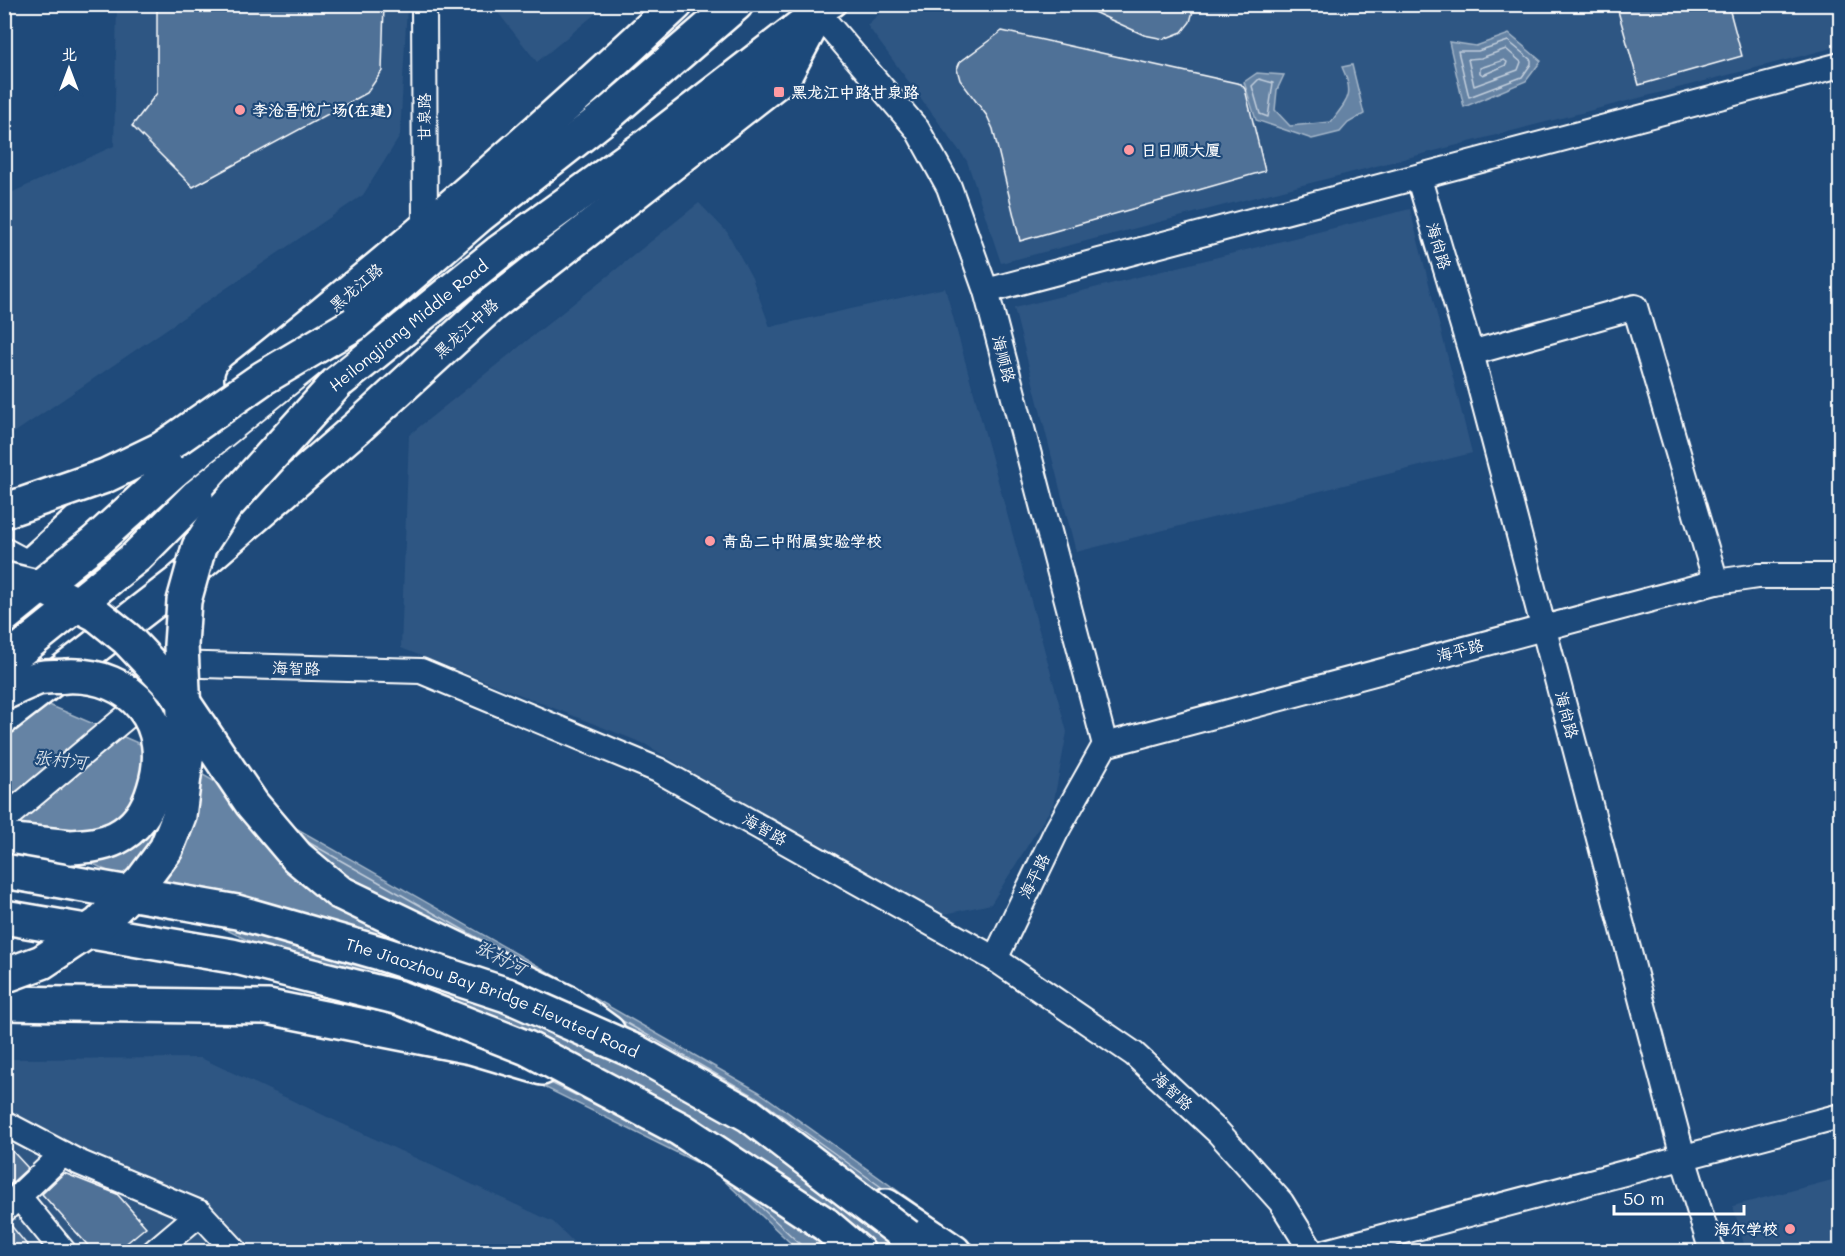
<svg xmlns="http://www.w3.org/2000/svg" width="1845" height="1256" font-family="Mali,'LXGW WenKai TC',sans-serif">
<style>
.built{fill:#2e5683}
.water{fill:#6583a4;stroke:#a3b5c8;stroke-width:1.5}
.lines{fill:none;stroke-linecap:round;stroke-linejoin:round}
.shore{stroke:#c1cddb;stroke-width:1.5}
.building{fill:#507197;stroke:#fff;stroke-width:1.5}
.minor-casing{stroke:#fff;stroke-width:28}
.highway-casing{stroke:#fff;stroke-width:38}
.minor{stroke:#1f4a7a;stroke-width:24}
.highway{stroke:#1f4a7a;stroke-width:33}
.highway-bridge-casing{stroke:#fff;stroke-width:38;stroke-linecap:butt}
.highway-bridge{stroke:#1f4a7a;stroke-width:33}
.poi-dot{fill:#ff9aa2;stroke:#1f4a7a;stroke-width:2}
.labels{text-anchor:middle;stroke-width:4.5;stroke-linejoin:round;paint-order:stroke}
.poi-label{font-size:16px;font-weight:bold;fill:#fff;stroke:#1f4a7a;text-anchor:start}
.street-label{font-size:16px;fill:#fff;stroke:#1f4a7a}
.water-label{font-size:18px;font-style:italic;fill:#d8e0e8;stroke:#1f4a7a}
</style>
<rect width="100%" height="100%" fill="#1f4a7a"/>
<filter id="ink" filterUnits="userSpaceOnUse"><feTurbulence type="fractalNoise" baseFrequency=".0167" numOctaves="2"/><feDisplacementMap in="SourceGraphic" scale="12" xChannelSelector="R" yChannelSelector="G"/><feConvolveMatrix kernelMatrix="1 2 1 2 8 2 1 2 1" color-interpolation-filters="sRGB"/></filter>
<g filter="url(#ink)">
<!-- built -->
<g class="built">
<path d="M890,4H1840V46L1001,263L967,161L867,25Z"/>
<path d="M117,5H407L400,136L363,195L5,439L4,196L114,146Z"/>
<path d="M492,5H606L537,62Z"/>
<path d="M699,203L727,232L752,278L770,327L945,288L1067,732L1053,805L991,904L931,917L645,744L401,648L409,435Z"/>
<path d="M1410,209L1472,453L1076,552L1014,308Z"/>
<path d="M201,1058L553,1222L583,1251H5L4,1059Z"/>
<path d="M1840,1178V1251H1746L1733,1206Z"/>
</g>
<!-- water -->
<g class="water">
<path d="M1509,34L1541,61L1526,81L1464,107L1449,42L1476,46Z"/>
<path d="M1352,65L1364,114L1348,123L1340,132L1312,139L1256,120L1244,82L1257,73L1284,75L1277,90L1275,110L1290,126L1331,122C1348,99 1355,95 1342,67Z"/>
<path d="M5,686L175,759L759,1092L982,1251H799L714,1171L49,842L5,832Z"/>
</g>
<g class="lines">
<!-- shore -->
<g class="shore">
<path d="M1508,41L1531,60V64L1522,77L1469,97L1458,51H1478Z"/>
<path d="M1506,49L1521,62L1518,70L1474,86L1468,59L1481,58Z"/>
<path d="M1504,60L1507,62L1506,65L1483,75L1480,73V68Z"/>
<path d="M1259,79L1273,83L1268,117L1260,114L1252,86Z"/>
<path d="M308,842L483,941"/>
<path d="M621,1020L756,1097L884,1189"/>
<path d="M551,1083L614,1114"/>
<path d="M750,1197L801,1245L803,1252"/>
</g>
</g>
<!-- building -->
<g class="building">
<path d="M157,4H384L382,71L367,93L193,187L132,126L157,93Z"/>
<path d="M1076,4H1195L1190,22L1182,32L1164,39L1144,35Z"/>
<path d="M1616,4H1728L1742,56L1639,85Z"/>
<path d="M1002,31L1241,84L1245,89L1265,171L1020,241L993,129L987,116L960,80L957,69L960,62Z"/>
<path d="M4,1142L28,1168L4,1190Z"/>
<path d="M64,1173L117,1194L146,1227L117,1251H93L42,1194Z"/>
<path d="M9,1223L32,1251H4V1224Z"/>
</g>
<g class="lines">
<!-- minor casing -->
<g class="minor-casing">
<g id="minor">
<path d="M424,4L425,229"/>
<path d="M834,4L818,13L917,129L949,187L986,291L1105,745"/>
<path d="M1419,179L1471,353L1683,1157L1712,1252"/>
<path d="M986,291L1840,65"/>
<path d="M1471,353L1635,307L1716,582"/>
<path d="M4,550L32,565L42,575"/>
<path d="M168,664L421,671L658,770L995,959L1134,1054L1218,1132L1281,1202L1312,1252"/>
<path d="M4,819L180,672"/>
<path d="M995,959L1056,832L1105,745L1716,582L1758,576H1840"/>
<path d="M4,1123L78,1162L200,1213L236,1252"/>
<path d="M19,1197L64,1252"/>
<path d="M4,1210L63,1154"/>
<path d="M154,1252L200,1213"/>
<path d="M1325,1252L1840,1116"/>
</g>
</g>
<!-- highway casing -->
<g class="highway-casing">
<g id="highway">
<path d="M242,379C392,260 536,136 676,4"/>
<path d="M172,472L354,324L480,215L611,112L736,4"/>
<path id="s1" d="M196,497L498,253L645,147L808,21"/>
<path d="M4,589L148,459"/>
<path d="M4,717L179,582L359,426L490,306L785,75L818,13"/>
<path d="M4,840L71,847"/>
<path d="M339,892L567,1002L608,1032"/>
<path d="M4,1003L268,1007L471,1047L542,1068"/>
<path d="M886,1206L954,1252"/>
<path d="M825,1224L858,1252"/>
</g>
</g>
<!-- minor -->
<use href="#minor" class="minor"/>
<!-- highway -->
<use href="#highway" class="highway"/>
<!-- highway-bridge casing -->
<g class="highway-bridge-casing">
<g id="highway-bridge">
<path d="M4,511L105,476L163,448L263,378L354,324"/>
<path d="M4,579L49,590L96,614L127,639L175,690L252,804L297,857L339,892"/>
<path d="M4,616L95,542L172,472"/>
<path d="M4,663L136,557L196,497"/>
<path d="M4,693C15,688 27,682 38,678C47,676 57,677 66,676C133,673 175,724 154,789C148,810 136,828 116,838C102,845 87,846 71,847"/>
<path id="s2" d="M4,871L237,912L380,953L507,995L636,1052L749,1115L907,1236"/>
<path d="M4,917L232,956L400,998L527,1048L680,1129L825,1224"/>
<path d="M4,976L42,962L99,924L142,881L166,849L179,816L186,760L181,645L184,601L199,547L225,507L338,382"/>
</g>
</g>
<!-- highway-bridge -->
<use href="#highway-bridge" class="highway-bridge"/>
</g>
</g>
<!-- markers -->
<g class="poi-dot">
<rect x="773" y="86" width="12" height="12" rx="3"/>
<circle cx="240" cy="110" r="6"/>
<circle cx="1129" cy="150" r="6"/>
<circle cx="710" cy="541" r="6"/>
<circle cx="1790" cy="1229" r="6"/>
</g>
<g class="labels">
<!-- poi labels -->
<g class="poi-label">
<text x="791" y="98">黑龙江中路甘泉路</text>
<text x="252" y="116">李沧吾悦广场(在建)</text>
<text x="1141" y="156">日日顺大厦</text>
<text x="722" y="547">青岛二中附属实验学校</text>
<text x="1778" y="1235" text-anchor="end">海尔学校</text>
</g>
<!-- street labels -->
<g class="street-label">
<text transform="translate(424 117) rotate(-90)" y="6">甘泉路</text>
<text transform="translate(1439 246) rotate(73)" y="6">海尚路</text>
<text transform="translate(356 287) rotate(-40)" y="6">黑龙江路</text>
<text dy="6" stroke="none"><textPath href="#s1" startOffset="273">Heilongjiang Middle Road</textPath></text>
<text transform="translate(466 328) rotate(-42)" y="6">黑龙江中路</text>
<text transform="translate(1004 359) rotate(75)" y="6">海顺路</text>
<text transform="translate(1460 650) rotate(-15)" y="6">海平路</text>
<text transform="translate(296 668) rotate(1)" y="6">海智路</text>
<text transform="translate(1567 715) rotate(75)" y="6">海尚路</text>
<text transform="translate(765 829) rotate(29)" y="6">海智路</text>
<text transform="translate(1034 876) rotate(-63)" y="6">海平路</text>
<text dy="6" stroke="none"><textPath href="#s2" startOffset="506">The Jiaozhou Bay Bridge Elevated Road</textPath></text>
<text transform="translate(1173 1091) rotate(43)" y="6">海智路</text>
</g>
<!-- water labels -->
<g class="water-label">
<text transform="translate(60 760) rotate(6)" y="6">张村河</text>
<text transform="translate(500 958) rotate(28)" y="6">张村河</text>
</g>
</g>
<!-- margin -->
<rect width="1845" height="1256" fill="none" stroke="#1f4a7a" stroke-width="24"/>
<rect x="12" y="12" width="1821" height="1232" fill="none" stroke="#fff" stroke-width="2" filter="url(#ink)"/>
<!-- north arrow -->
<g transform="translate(69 69)" stroke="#1f4a7a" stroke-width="4.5" paint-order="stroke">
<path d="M0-4.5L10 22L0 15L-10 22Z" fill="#ffffff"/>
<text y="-9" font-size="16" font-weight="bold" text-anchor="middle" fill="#ffffff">北</text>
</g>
<!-- scale -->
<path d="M1614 1205v9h130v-9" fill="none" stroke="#ffffff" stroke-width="3"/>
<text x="1623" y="1205" font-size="18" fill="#ffffff" stroke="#1f4a7a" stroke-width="4.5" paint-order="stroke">50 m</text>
</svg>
